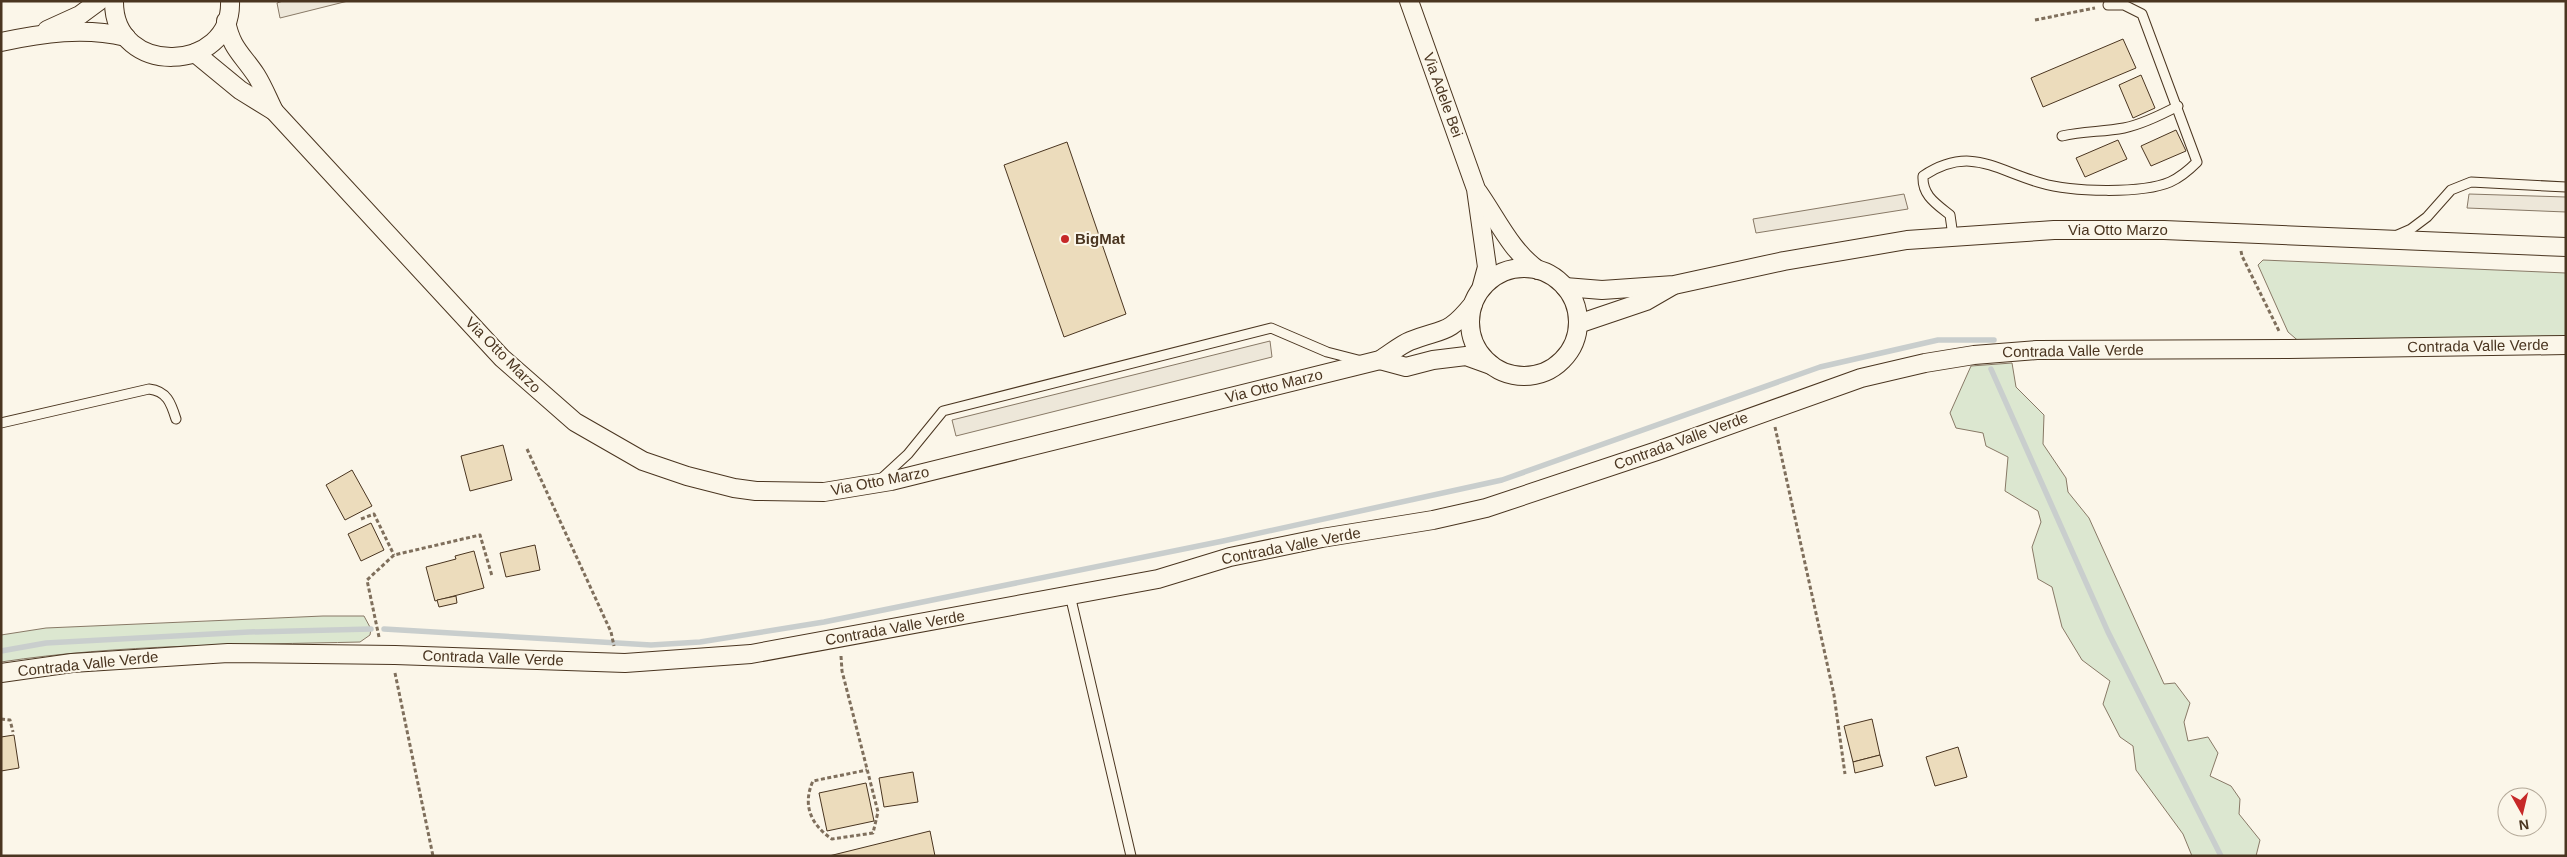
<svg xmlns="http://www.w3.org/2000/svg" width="2567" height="857" font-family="Arial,sans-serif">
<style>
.green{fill:#dce7d0;stroke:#887966}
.parking{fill:#ede7d9;stroke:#887966}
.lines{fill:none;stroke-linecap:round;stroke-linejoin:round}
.stream{stroke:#c9cecd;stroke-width:5.5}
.building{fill:#ecdcbc;stroke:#4a3520}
.service-casing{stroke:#4a3520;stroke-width:11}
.minor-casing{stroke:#4a3520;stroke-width:20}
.path{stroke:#7f6f5c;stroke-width:3;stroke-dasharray:4 2.5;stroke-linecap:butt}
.service{stroke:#fbf6e9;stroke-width:9}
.minor{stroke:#fbf6e9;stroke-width:18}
.poi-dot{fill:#c62828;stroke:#fbf6e9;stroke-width:2}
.labels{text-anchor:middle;stroke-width:4;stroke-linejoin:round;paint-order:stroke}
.street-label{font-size:15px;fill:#4a3520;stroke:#fbf6e9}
.poi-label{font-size:15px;font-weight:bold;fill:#4a3520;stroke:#fbf6e9;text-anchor:start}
</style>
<rect width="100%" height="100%" fill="#fbf6e9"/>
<!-- green -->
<g class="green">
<path d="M2263,260L2566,273V337L2302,344L2288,332L2258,265Z"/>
<path d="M2012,363L2016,387L2044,415L2043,444L2066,478L2068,492L2089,518L2164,684L2175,683L2190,703L2184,722L2188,741L2208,737L2218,753L2210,776L2231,786L2240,799L2239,814L2260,840L2256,856H2192L2183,834L2136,770L2133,746L2120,737L2103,704L2110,681L2082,660L2062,627L2052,587L2038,579L2032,547L2041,522L2038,511L2005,491L2008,457L1986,446L1983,433L1956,428L1950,413L1971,366Z"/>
<path d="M323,616H364L371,629L370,635L360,642C240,645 120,644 1,662V635L46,628Z"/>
</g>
<!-- parking -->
<g class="parking">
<path d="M283,1H348L280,18L277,3Z"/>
<path d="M1904,194L1908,209L1756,233L1753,219Z"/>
<path d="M2469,194L2566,197V212L2467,208Z"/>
<path d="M1270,341L1272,357L956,436L952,420Z"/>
</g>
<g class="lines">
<!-- stream -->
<g class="stream">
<path d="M1991,369L2108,632L2221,856"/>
<path d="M384,629L651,645L700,642L824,622L1223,541L1502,480L1820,367L1938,340H1994"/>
<path d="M1,651L46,643L249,632L371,629"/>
</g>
</g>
<!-- building -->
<g class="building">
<path d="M2123,39L2136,68L2043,107L2031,78Z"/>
<path d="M2141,75L2155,108L2133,118L2119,85Z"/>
<path d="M2176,130L2186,151L2151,166L2141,146Z"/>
<path d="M2118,140L2127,159L2085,177L2076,158Z"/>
<path d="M1067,142L1126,314L1064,337L1004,165Z"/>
<path d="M503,445L512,480L470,491L461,456Z"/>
<path d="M352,470L372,506L345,520L326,485Z"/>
<path d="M371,523L384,550L361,561L348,534Z"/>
<path d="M535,545L540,570L506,577L500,553Z"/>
<path d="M474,551L484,588L435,601L426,567L456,559L455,556Z"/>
<path d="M456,596L457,603L439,607L437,600Z"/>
<path d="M1872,719L1880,755L1853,762L1844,726Z"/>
<path d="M14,735L19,768L1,771V737Z"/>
<path d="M1958,747L1967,777L1935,786L1926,757Z"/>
<path d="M1880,755L1883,766L1855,773L1853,762Z"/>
<path d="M913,772L918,802L884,807L879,778Z"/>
<path d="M866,783L874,821L827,831L819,793Z"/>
<path d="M930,831L935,856H829L841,853Z"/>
</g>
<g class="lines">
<!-- service casing -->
<g class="service-casing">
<g id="service">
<path d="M2062,136C2083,131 2103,132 2124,128C2143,124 2161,115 2178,106"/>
<path d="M1953,236L1950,215C1935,203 1922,195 1923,176C1970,145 1995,170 2041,183C2071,192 2142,194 2170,182C2181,177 2189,170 2197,162L2142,14L2124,5H2108"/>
<path d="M2395,236L2411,229L2427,217L2451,190L2471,182L2566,187"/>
<path d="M1,423L149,389C167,391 171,403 176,419"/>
<path d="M882,478L908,454L943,411L1271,328L1327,352L1362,361"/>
<path d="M1070,595L1131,856"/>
</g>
</g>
<!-- minor casing -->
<g class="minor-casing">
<g id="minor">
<path d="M114,1C113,78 233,73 230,1"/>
<path d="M1409,1L1476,189L1487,267L1481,289"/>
<path d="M226,21C231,48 242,54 256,75C263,86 268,99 274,111"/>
<path d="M47,30L80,15L99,1"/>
<path d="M1,42C43,33 84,27 126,37"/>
<path d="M195,53L240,90L274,111L502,358L575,422L643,461L687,476L734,488L756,491L824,492L891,481L1380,360C1390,354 1400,345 1410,341C1444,328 1448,335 1473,304"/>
<path d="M1478,192C1497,219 1511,251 1538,270"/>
<circle cx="1524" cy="322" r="54"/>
<path d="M1565,287L1602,290L1674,285L1784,261L1907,240L2054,230H2164L2566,247"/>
<path d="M1578,324L1646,301L1672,286"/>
<path d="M1380,360L1406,367L1433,360L1466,356L1491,365"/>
<path d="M1,673L72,663L228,653L395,655L625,663L751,654L1158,579L1230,557L1322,538L1433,520L1486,508L1657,451L1861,378L1925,363L1974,355L2037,350L2289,349L2566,345"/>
</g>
</g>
<!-- path -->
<g class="path">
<path d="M2035,20L2095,8"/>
<path d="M2241,251L2242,256L2279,331"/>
<path d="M1775,427L1834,695L1845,774"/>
<path d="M527,449L611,632L614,646"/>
<path d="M361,519L374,514L394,555"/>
<path d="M379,637L367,580L394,555L480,535L492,576"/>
<path d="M841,656L842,671L878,812L873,833L832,839C811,825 802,805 813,781L867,770"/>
<path d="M395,673L433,856"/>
<path d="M1,719L10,720L13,732"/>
</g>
<!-- service -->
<use href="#service" class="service"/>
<!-- minor -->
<use href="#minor" class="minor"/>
</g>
<!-- markers -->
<circle class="poi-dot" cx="1065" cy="239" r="5"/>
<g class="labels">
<!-- street labels -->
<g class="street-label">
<text transform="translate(1443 95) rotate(70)" y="5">Via Adele Bei</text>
<text x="2118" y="235">Via Otto Marzo</text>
<text transform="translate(2478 346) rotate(-1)" y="5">Contrada Valle Verde</text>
<text transform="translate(2073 351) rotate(-1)" y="5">Contrada Valle Verde</text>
<text transform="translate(503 355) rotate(45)" y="5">Via Otto Marzo</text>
<text transform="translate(1274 386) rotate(-14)" y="5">Via Otto Marzo</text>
<text transform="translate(1681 441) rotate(-20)" y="5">Contrada Valle Verde</text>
<text transform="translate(880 481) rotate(-11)" y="5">Via Otto Marzo</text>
<text transform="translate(1291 546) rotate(-11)" y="5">Contrada Valle Verde</text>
<text transform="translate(895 628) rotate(-10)" y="5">Contrada Valle Verde</text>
<text transform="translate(493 658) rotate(2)" y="5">Contrada Valle Verde</text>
<text transform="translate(88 664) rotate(-6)" y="5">Contrada Valle Verde</text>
</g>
<!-- poi labels -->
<g class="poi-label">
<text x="1075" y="244">BigMat</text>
</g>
</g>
<!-- border -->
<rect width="2567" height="857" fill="none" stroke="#4a3520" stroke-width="5"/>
<!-- north arrow -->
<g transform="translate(2522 812) rotate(172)"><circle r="24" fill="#fbf6e9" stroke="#b4a999"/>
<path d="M0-4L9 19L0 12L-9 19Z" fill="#c62828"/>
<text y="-8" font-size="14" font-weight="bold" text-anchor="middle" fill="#4a3520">N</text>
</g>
</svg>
